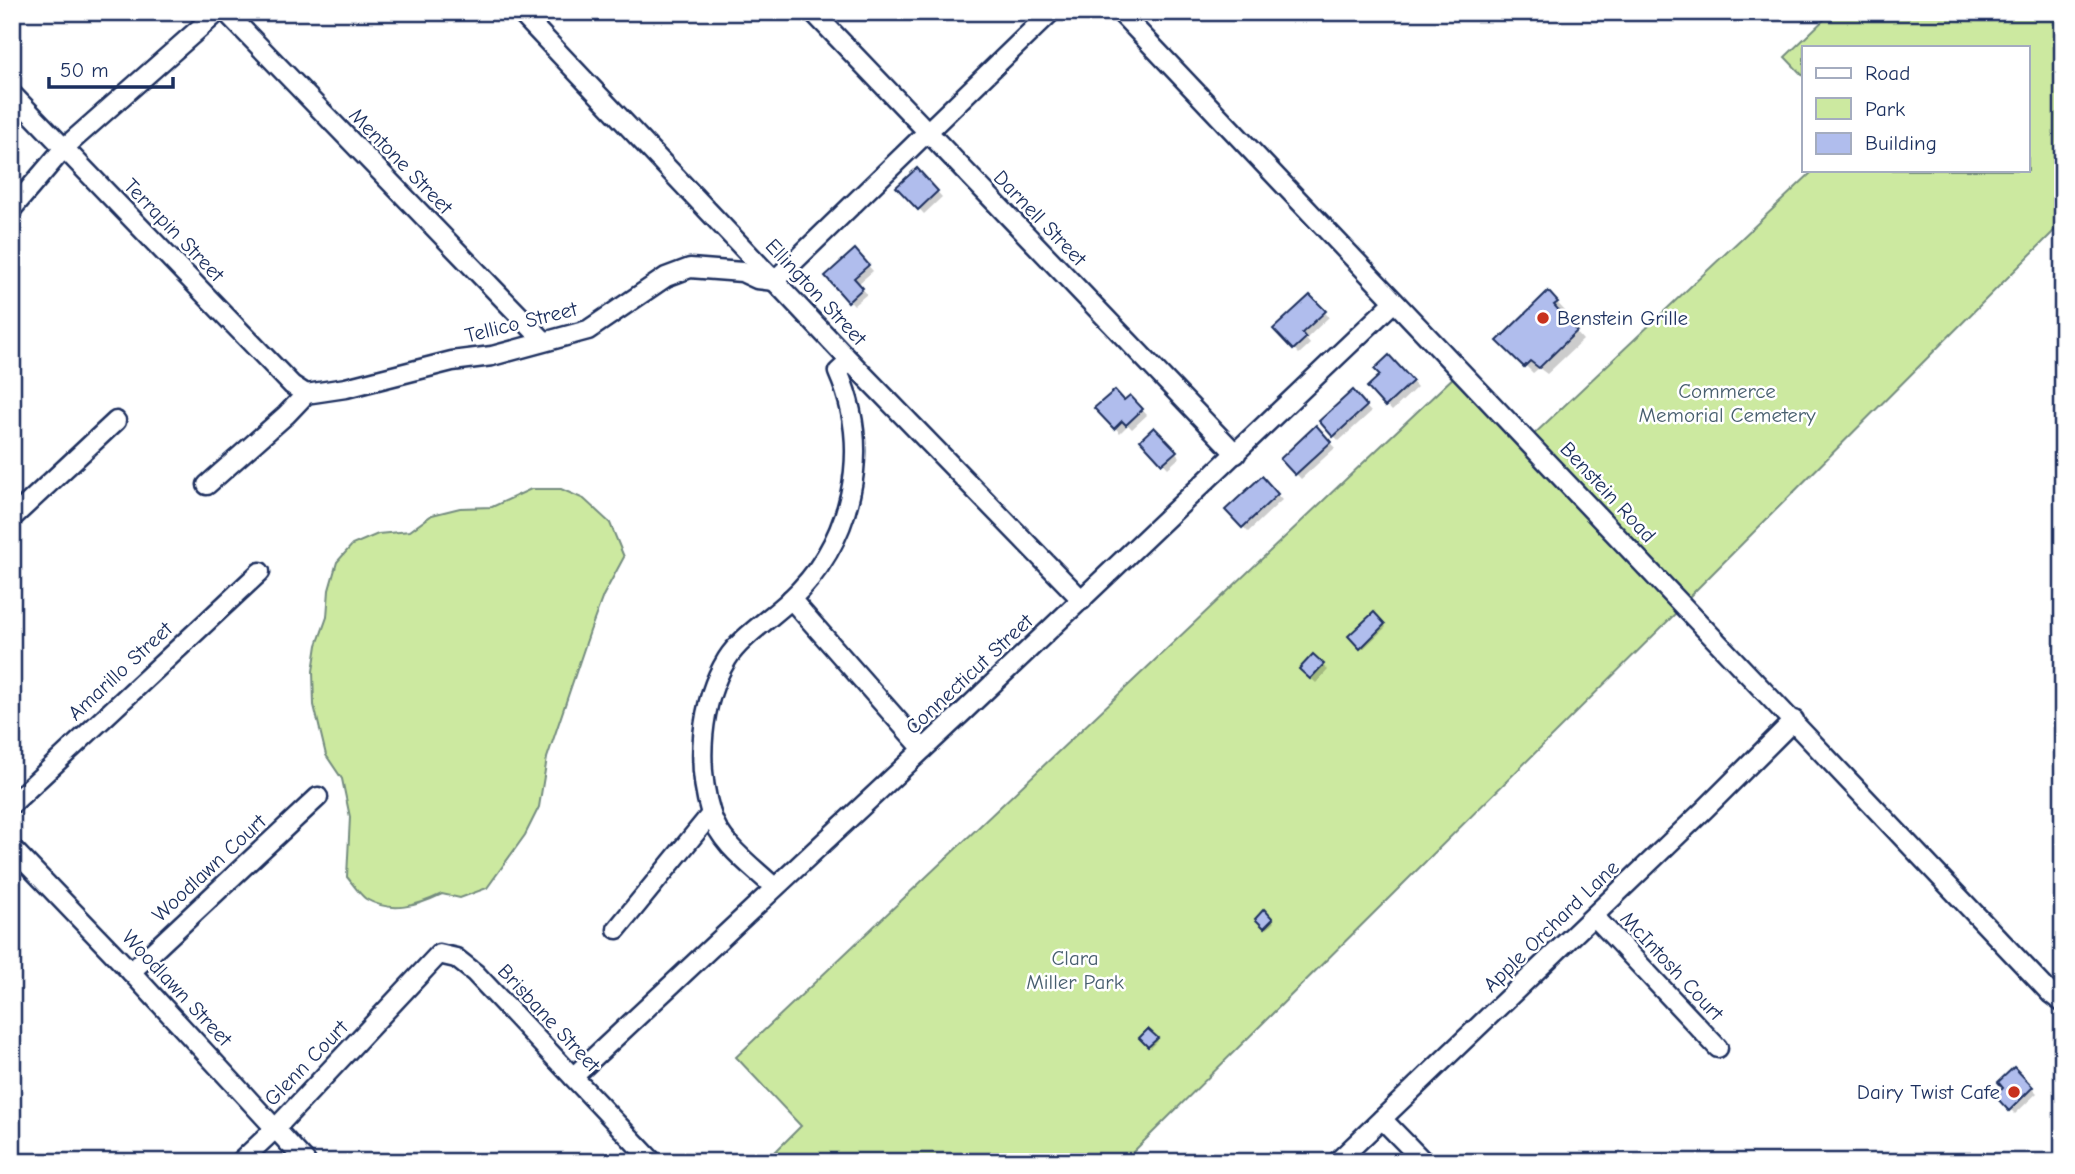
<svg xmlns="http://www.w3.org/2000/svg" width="2075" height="1174" font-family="'Comic Neue',sans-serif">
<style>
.green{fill:#cce9a0;stroke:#748c7f;stroke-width:2}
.shadow{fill:#0003}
.building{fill:#b0bded;stroke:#1b2f5e;stroke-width:2}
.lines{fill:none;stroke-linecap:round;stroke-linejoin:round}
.minor-casing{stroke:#1b2f5e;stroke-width:23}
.minor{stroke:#fff;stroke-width:18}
.poi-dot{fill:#c8321e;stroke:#fff;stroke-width:2.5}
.labels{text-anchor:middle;stroke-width:5;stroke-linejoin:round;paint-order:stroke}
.street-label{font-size:21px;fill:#1b2f5e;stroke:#fff}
.poi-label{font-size:21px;fill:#1b2f5e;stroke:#fff;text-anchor:start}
.park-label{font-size:21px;fill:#475e6e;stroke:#fff}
</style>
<rect width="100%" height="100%" fill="#fff"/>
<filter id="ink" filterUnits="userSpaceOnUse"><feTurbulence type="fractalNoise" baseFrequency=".0143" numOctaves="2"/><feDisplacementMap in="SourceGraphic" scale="14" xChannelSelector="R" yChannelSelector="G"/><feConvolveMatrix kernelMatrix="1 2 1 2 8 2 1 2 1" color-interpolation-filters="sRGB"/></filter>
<g filter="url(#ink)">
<!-- green -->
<g class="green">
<path d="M1832,12H2063V222L1684,602L1530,438L1814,170H2028V47H1804V77L1785,57Z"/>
<path d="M1458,373L1683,606L1123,1162H765L801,1126L736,1057Z"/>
<path d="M531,489H561L584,499L610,523L624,557L603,596L590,631L547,758L539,807L525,835L487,888L460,898L442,894C417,906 392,914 366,899C359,894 353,884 347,877L350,817L342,779L326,755L314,705L313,671L317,645L327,617L329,590L337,562L352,545L378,534L410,531L432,515L460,508L492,507Z"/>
</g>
<!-- shadow -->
<g class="shadow">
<path d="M744,12H761L752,21Z"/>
<path d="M917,170L942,197L924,214L899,187Z"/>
<path d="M855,251L873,271L858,284L867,294L854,305L827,276Z"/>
<path d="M1548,293L1565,311L1560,314L1583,340L1547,374L1539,368L1533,373L1500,341Z"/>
<path d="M1310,297L1329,317L1306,339L1310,344L1299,354L1276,329Z"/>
<path d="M1389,357L1417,387L1392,411L1369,387L1383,375Z"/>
<path d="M1353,393L1371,412L1339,441L1321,422Z"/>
<path d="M1130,397L1147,415L1132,429L1128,425L1120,433L1097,409L1124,402Z"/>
<path d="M1316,428L1335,448L1301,479L1282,459Z"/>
<path d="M1154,429L1180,457L1168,468L1142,440Z"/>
<path d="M1262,479L1282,500L1248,532L1228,510Z"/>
<path d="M1374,614L1386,627L1363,649L1351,636Z"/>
<path d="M1313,657L1328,670L1316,683L1301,669Z"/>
<path d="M1264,912L1274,922L1267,929L1257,919Z"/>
<path d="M1148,1031L1158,1041L1151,1048L1141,1038Z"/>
<path d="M2014,1070L2037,1093L2015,1114L1997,1096L2006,1088Z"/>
</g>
<!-- building -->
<g class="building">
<path d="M917,168L938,191L918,210L896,187Z"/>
<path d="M855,249L869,265L854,278L863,288L848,302L825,276Z"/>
<path d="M1548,291L1558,302L1554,305L1577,331L1539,368L1530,361L1524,367L1497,341Z"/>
<path d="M1310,295L1326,311L1302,333L1306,338L1293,350L1273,329Z"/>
<path d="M1389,355L1413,381L1385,407L1367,387L1380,375L1374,369Z"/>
<path d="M1115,390L1124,400L1130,395L1143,409L1126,425L1122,421L1114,429L1094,408Z"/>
<path d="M1353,390L1367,406L1333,437L1319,421Z"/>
<path d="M1316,425L1331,442L1295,475L1280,459Z"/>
<path d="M1154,427L1177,451L1162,464L1140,440Z"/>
<path d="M1262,476L1278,494L1242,528L1225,510Z"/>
<path d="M1374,612L1385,624L1360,649L1348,636Z"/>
<path d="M1313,654L1324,664L1310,679L1299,669Z"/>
<path d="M1264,909L1273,919L1264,928L1255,919Z"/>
<path d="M1148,1029L1158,1038L1148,1047L1139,1038Z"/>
<path d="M2014,1067L2033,1087L2009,1111L1995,1096L2003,1088L1998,1082Z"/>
</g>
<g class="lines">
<!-- minor casing -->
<g class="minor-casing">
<g id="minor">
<path d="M226,12L544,341"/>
<path d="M520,12L850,361L1082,600"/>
<path d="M813,12L1236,454"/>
<path d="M1120,12L2051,994L2063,1003"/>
<path d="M12,94L292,385L306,394"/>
<path d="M12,209L64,148L218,12"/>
<path d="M207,485L286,415L306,394L346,388L452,361L492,356L588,330L666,277L690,268L742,272L757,279L774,281L1051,12"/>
<path d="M12,518L116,421"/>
<path d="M791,599L923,749"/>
<path d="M12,804L260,572"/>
<path d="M711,814C720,844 752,866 774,887"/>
<path d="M12,848L131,972L306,1162"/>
<path d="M1594,916L1718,1048"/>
<path d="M617,929L711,814C696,765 700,703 727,659C740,638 771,618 789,601C852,543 873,451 838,372L850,361"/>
<path d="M131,972L318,797"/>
<path d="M573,1077L964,711L1394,302"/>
<path d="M1382,1119L1424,1162"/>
<path d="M240,1162L275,1129L439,954L456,958L475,973L653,1162"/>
<path d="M1337,1162L1705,809L1794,720"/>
</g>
</g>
<!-- minor -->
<use href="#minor" class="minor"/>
</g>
</g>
<!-- markers -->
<g class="poi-dot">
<circle cx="1543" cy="318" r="7"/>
<circle cx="2014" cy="1092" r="7"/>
</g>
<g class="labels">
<!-- street labels -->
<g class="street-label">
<text transform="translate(401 161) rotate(46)" y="7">Mentone Street</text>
<text transform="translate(1040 218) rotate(46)" y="7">Darnell Street</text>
<text transform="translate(174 230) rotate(46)" y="7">Terrapin Street</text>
<text transform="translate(816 292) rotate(47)" y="7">Ellington Street</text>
<text transform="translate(521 322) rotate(-14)" y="7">Tellico Street</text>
<text transform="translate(1608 492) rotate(47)" y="7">Benstein Road</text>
<text transform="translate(120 671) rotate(-43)" y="7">Amarillo Street</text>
<text transform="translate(969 674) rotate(-43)" y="7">Connecticut Street</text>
<text transform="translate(209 868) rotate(-43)" y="7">Woodlawn Court</text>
<text transform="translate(1551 926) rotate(-44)" y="7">Apple Orchard Lane</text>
<text transform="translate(1672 966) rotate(47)" y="7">McIntosh Court</text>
<text transform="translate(177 988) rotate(47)" y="7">Woodlawn Street</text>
<text transform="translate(549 1018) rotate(47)" y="7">Brisbane Street</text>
<text transform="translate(306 1063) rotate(-46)" y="7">Glenn Court</text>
</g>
<!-- poi labels -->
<g class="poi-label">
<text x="1557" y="325">Benstein Grille</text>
<text x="2000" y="1099" text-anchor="end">Dairy Twist Cafe</text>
</g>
<!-- park labels -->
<g class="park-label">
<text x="1727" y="398">Commerce<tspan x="1727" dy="24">Memorial Cemetery</tspan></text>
<text x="1075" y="965">Clara<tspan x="1075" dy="24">Miller Park</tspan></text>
</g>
</g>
<!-- margin -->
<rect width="2075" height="1174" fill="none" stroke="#fff" stroke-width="42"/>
<rect x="21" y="21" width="2033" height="1132" fill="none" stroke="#1b2f5e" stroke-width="2.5" filter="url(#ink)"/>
<!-- legend -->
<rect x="1802" y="46" width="228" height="126" fill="#ffffff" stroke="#a4acbf" stroke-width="2"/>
<rect x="1816" y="68" width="35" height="10" fill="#ffffff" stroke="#a4acbf" stroke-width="2"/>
<text x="1865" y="80" font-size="21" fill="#1b2f5e">Road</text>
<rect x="1816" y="98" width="35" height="21" fill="#cce9a0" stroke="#a4acbf" stroke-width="2"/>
<text x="1865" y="116" font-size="21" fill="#1b2f5e">Park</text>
<rect x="1816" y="133" width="35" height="21" fill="#b0bded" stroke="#a4acbf" stroke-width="2"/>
<text x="1865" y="150" font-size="21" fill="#1b2f5e">Building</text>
<!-- scale -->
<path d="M49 77v10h124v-10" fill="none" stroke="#1b2f5e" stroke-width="3.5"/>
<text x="60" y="77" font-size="21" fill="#1b2f5e" stroke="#ffffff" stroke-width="5" paint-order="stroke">50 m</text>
</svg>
